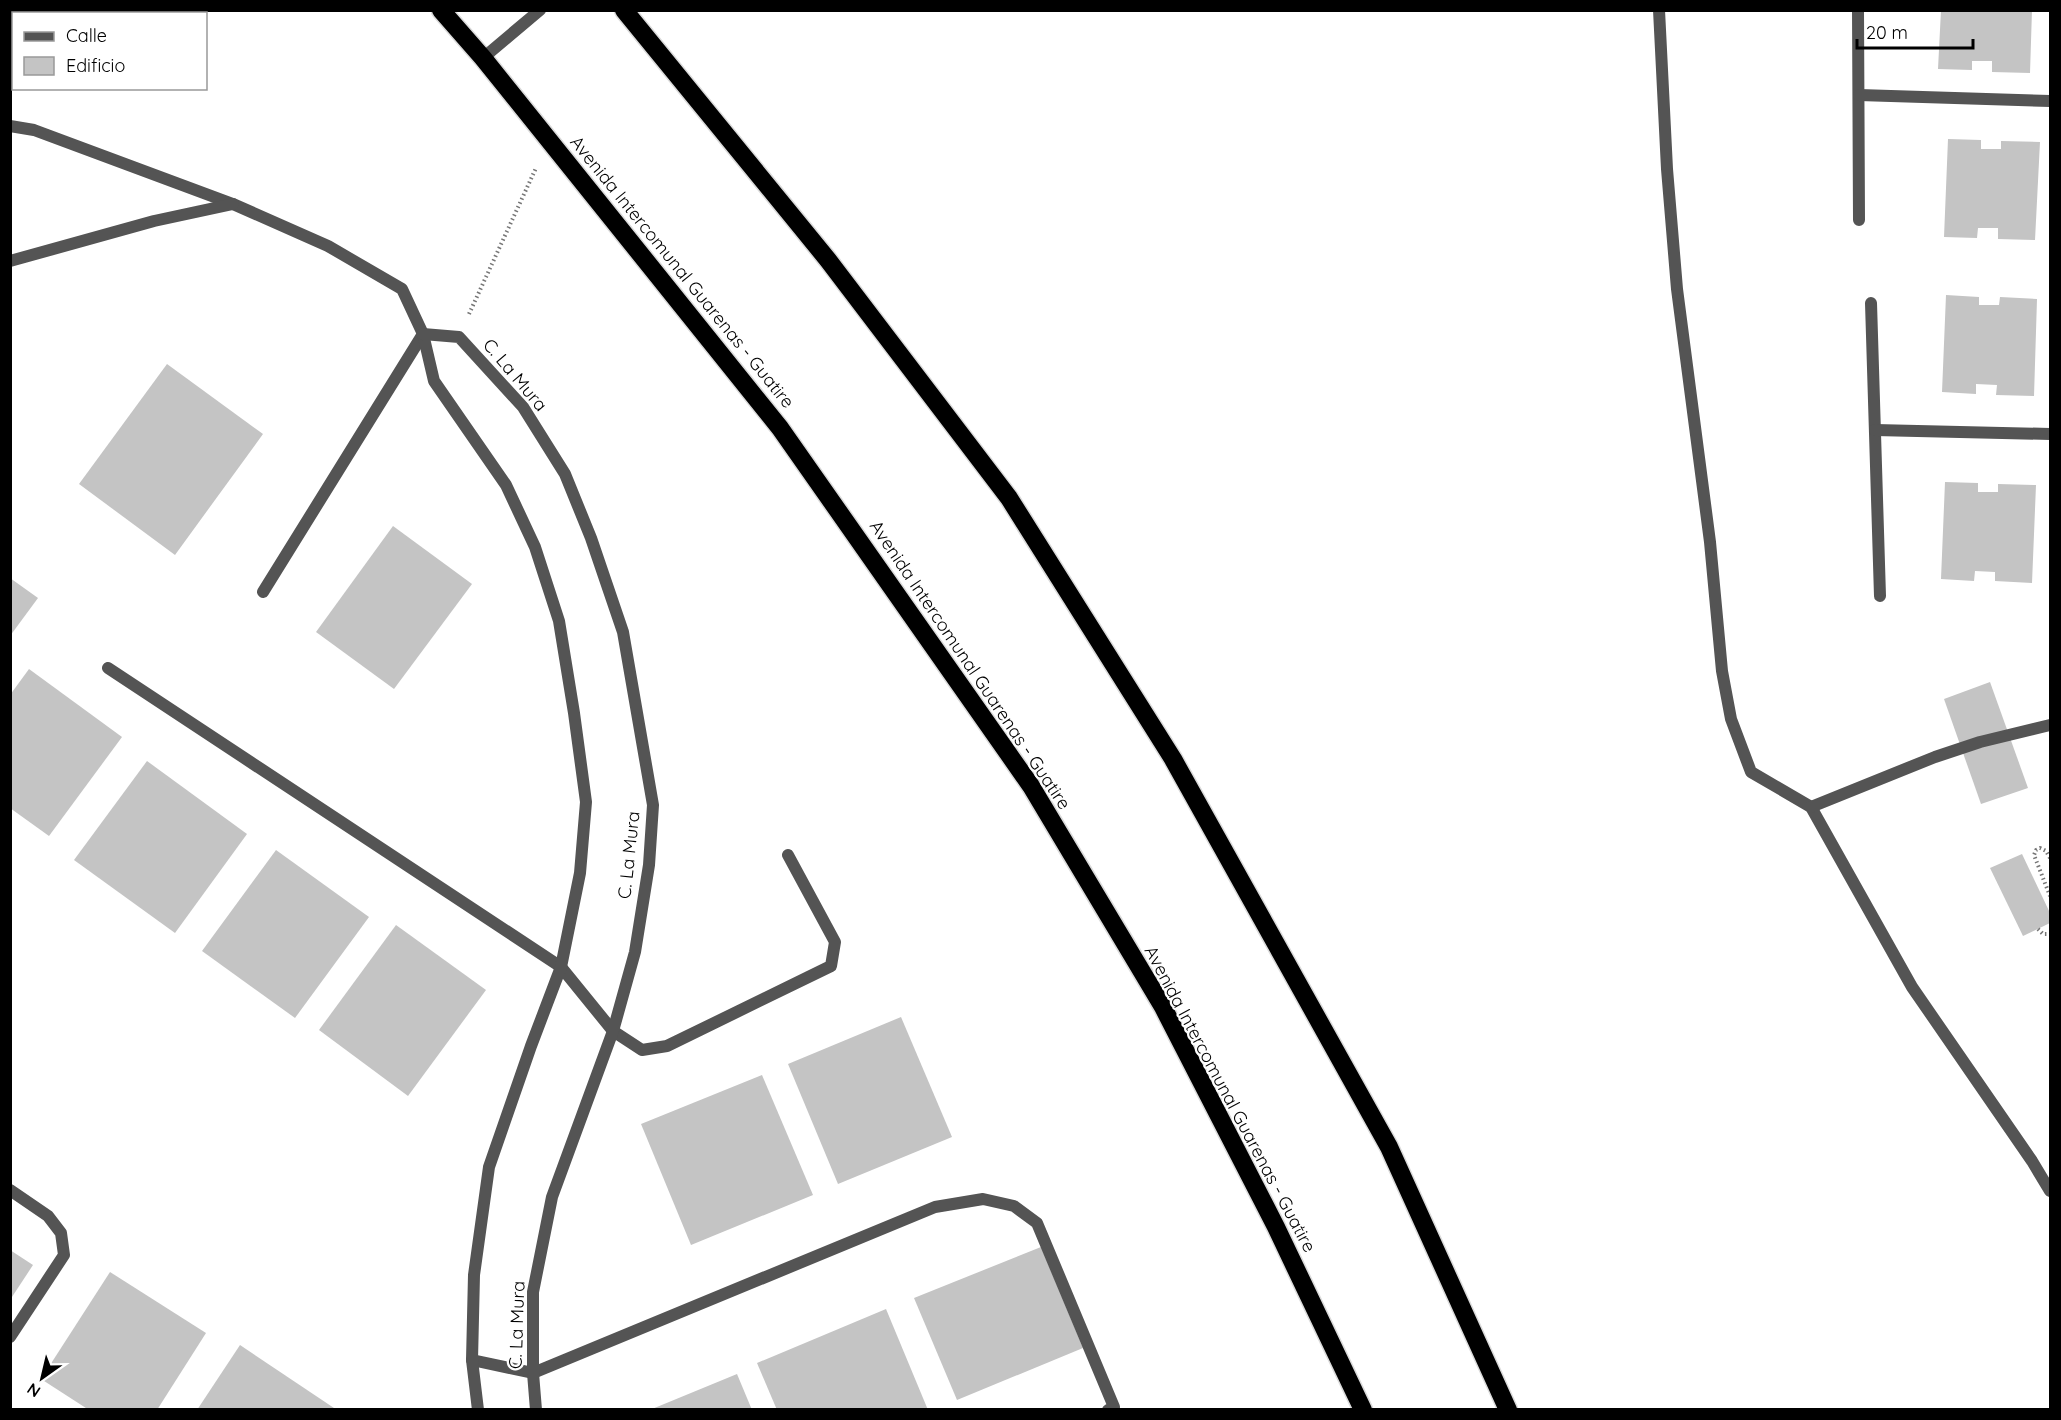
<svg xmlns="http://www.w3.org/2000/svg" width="2061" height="1420" font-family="Quicksand,sans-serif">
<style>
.building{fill:#c4c4c4}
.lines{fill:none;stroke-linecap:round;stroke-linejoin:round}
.highway-casing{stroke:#dbdbdb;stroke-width:21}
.path{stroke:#767676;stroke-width:4;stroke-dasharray:1.5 3;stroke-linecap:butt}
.lane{stroke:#545454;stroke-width:12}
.street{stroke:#545454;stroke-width:12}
.highway{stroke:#000;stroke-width:18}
.labels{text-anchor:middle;stroke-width:4.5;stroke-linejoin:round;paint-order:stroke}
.street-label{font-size:18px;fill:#000;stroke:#fff}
</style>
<rect width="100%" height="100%" fill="#fff"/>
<!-- building -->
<g class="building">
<path d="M1941,10H2032L2030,73L1992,72V61H1972V70L1938,69Z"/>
<path d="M1948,139L1981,140V149H2001V141L2040,142L2035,240L1998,239V228H1978L1977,238L1944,237Z"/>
<path d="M1946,295L1979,297V305H1999L2000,297L2037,299L2034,396L1996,395L1997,385L1976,384V394L1942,392Z"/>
<path d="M167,364L263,434L175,555L79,484Z"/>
<path d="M1945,482L1978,483V492H1998V484L2036,485L2032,583L1995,581V572L1975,571L1974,581L1941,579Z"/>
<path d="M393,526L472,584L394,689L316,632Z"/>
<path d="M10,578L38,598L10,636Z"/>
<path d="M29,669L122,737L49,836L10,808V695Z"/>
<path d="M1990,682L2028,788L1981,804L1944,699Z"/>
<path d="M147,761L247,834L175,933L74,860Z"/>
<path d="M276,850L369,917L295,1018L202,951Z"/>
<path d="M2022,854L2050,913V923L2023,936L1990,868Z"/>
<path d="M396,925L486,990L408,1096L319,1030Z"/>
<path d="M901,1017L952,1137L838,1184L788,1064Z"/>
<path d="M762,1075L813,1195L691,1245L641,1124Z"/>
<path d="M1041,1247L1083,1348L957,1400L914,1298Z"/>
<path d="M10,1250L33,1265L10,1300Z"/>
<path d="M110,1272L206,1333L157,1410H89L41,1379Z"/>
<path d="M886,1309L928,1410H777L757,1363Z"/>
<path d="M240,1345L337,1410H197Z"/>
<path d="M737,1374L752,1410H652V1409Z"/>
</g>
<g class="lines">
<!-- highway casing -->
<g class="highway-casing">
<g id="highway">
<path d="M441,10L483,58L780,428L1031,786L1163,1007L1276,1227L1363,1410"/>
<path d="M624,10L828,260L1009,498L1173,759L1389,1147L1508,1410"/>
</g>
</g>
<!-- path -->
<g class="path">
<path d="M469,314L536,168"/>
<path d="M2050,858L2046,851L2040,848L2036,850L2034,855L2050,896"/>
<path d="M2038,929L2043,934H2050"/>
</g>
<!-- lane -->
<g class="lane">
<path d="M1858,10L1859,220"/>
<path d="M1859,95L2050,101"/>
<path d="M1871,303L1880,596"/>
<path d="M1875,430L2050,434"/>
<path d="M263,592L423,334"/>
<path d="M108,668L561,967L613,1031L642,1050L667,1046L831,966L835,942L788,855"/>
<path d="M10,1190L48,1216L61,1233L64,1255L10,1337"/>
<path d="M472,1360L533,1373L935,1207L983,1199L1014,1206L1037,1223L1114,1407L1108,1410"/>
</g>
<!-- street -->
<g class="street">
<path d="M1659,10L1667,169L1677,289L1710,542L1722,671L1731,719L1751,772L1811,807L1912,987L2032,1161L2050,1191"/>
<path d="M483,58L540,10"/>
<path d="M10,126L34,130L233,204L328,246L402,289L423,334L434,381L506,485L535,547L559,621L574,713L586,802L580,873L561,967L531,1046L489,1167L474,1275L472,1360L478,1410"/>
<path d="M10,261L154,221L233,204"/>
<path d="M423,334L459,337L523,407L565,474L591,538L623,632L653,805L649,865L635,952L613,1031L552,1197L533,1292V1373L536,1410"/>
<path d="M1811,807L1935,757L1980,742L2050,725"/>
</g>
<!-- highway -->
<use href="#highway" class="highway"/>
</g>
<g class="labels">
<!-- street labels -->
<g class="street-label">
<text transform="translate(682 272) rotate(51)" y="6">Avenida Intercomunal Guarenas - Guatire</text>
<text transform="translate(515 375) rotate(50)" y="6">C. La Mura</text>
<text transform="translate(970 665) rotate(56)" y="6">Avenida Intercomunal Guarenas - Guatire</text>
<text transform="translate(629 855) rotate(-84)" y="6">C. La Mura</text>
<text transform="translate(1230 1099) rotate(62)" y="6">Avenida Intercomunal Guarenas - Guatire</text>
<text transform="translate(517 1325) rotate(-88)" y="6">C. La Mura</text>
</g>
</g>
<!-- border -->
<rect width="2061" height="1420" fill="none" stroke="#000000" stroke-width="24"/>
<!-- legend -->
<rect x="12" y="12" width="195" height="78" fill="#ffffff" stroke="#999999" stroke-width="1.5"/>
<rect x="24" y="32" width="30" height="9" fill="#545454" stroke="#999999" stroke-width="1.5"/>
<text x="66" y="42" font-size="18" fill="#000000">Calle</text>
<rect x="24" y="57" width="30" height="18" fill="#c4c4c4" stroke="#999999" stroke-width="1.5"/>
<text x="66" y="72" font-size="18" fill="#000000">Edificio</text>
<!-- north arrow -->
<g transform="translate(42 1378) rotate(214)" stroke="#ffffff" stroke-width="4.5" paint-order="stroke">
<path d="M0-4.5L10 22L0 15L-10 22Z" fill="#000000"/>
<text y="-9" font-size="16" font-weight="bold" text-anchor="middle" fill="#000000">N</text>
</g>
<!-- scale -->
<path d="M1857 39v9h116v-9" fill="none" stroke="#000000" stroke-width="3"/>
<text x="1866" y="39" font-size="18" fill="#000000" stroke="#ffffff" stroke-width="4.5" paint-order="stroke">20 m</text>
</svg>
